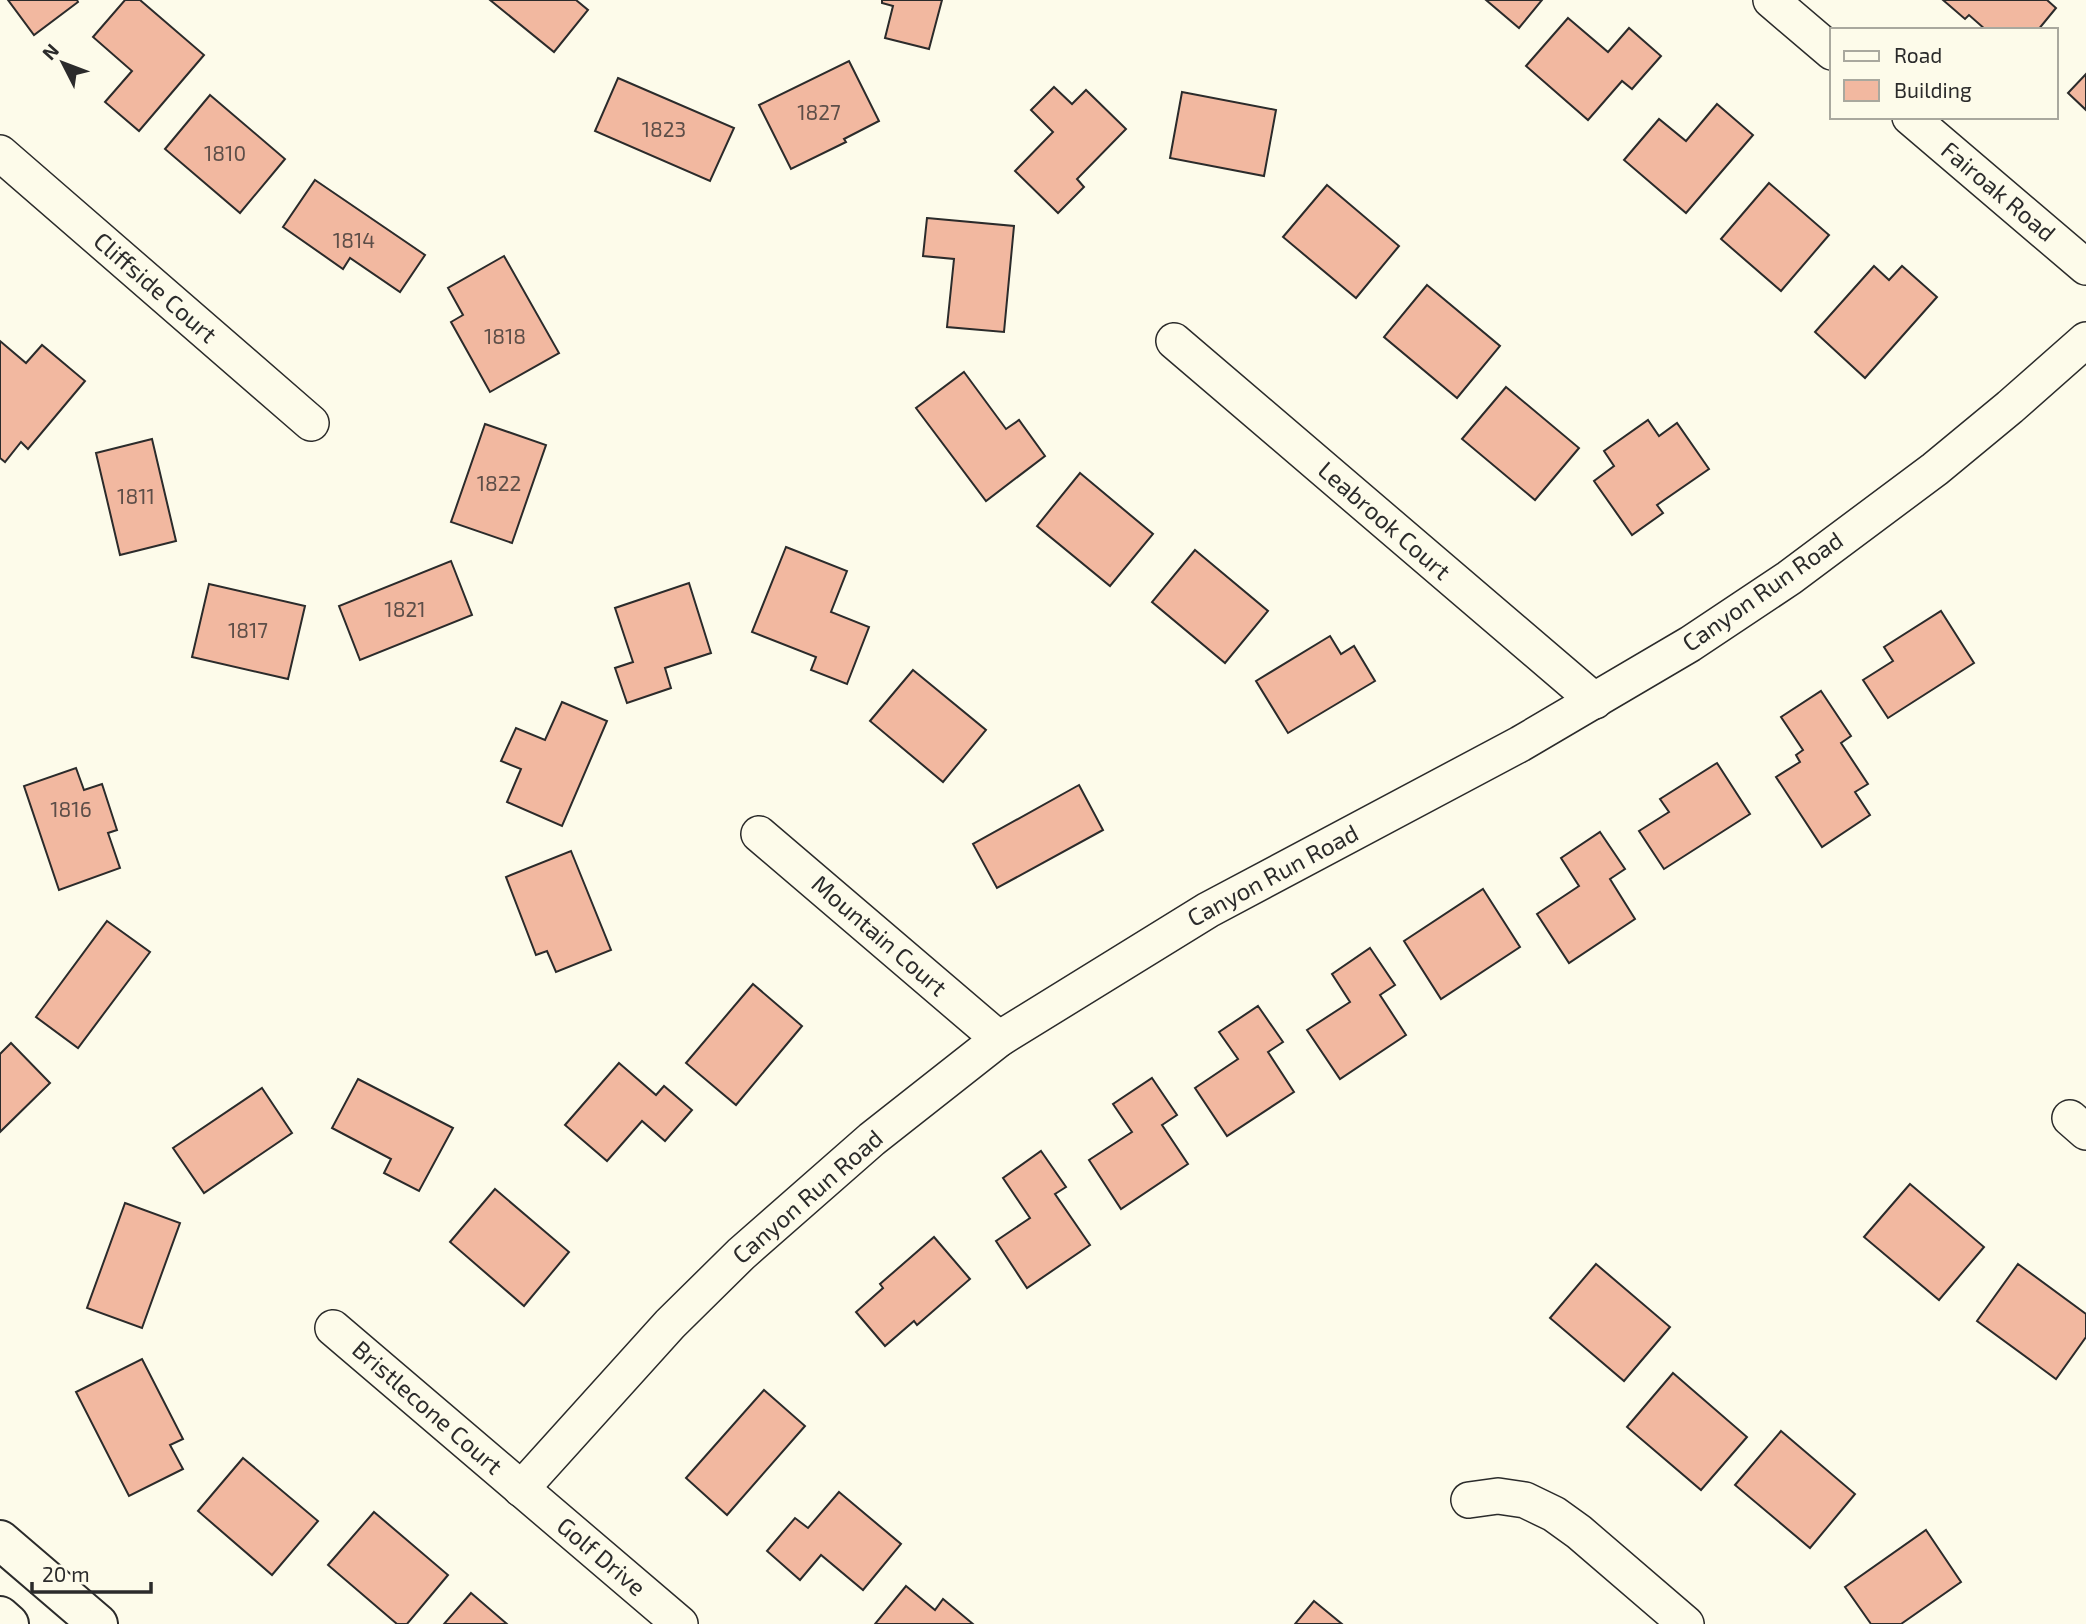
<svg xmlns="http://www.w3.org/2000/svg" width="2086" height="1624" font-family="'Exo 2',sans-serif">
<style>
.building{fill:#f2b8a0;stroke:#2b2b2b;stroke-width:2}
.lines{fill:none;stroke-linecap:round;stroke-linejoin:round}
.minor-casing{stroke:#2b2b2b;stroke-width:38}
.secondary-casing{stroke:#2b2b2b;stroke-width:42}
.minor{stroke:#fdfbea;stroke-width:35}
.secondary{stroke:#fdfbea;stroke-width:38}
.labels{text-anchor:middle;stroke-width:5;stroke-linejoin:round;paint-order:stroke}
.number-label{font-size:21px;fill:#5d4e48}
.street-label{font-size:24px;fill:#2b2b2b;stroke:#fdfbea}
</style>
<rect width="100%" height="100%" fill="#fdfbea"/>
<!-- building -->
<g class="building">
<path d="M8,0H77L78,2L34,35Z"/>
<path d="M125,0H140L204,55L139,131L105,102L132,71L93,37Z"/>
<path d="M490,0H576L588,10L554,52Z"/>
<path d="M882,0H942L929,49L885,38L893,6L882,3Z"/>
<path d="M1486,0H1542L1519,28Z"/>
<path d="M1943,0H2047L2056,8L2038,30H1986L1969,15L1965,19Z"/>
<path d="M1568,18L1608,52L1629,28L1661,56L1632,89L1622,81L1588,120L1526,66Z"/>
<path d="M849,61L879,121L844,139L846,142L791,169L759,105Z"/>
<path d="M2086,74V110L2068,93Z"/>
<path d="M618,78L734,128L710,181L595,131Z"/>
<path d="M1054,87L1072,104L1086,90L1126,129L1077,179L1084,187L1058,213L1015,171L1053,132L1031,110Z"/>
<path d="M1182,92L1276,110L1264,176L1170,158Z"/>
<path d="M210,95L285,159L240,213L165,149Z"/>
<path d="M1717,104L1753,135L1686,213L1624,160L1659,119L1686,141Z"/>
<path d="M315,180L425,255L400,292L350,258L343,269L283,227Z"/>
<path d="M1769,183L1829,235L1781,291L1721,239Z"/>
<path d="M1327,185L1399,246L1356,298L1283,237Z"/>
<path d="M927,218L1014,226L1004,332L947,327L954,259L923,256Z"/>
<path d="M504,256L559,353L490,392L451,322L463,315L448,288Z"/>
<path d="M1874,266L1889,280L1902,266L1937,297L1865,378L1815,332Z"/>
<path d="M1427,285L1500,346L1457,398L1384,337Z"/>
<path d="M0,341L26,363L42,345L85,381L28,449L21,442L5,462L0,458Z"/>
<path d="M964,372L1006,429L1019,420L1045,456L986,501L916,408Z"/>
<path d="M1506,387L1579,448L1535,500L1462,439Z"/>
<path d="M1648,420L1659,436L1677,423L1709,469L1657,505L1663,513L1632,535L1594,481L1614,466L1604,451Z"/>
<path d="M485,424L546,445L512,543L451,522Z"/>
<path d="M152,439L176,541L120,555L96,453Z"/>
<path d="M1080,473L1153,534L1110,586L1037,526Z"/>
<path d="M786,547L847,571L831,612L869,627L847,684L811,670L816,657L752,632Z"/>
<path d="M1195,550L1268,611L1225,663L1152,602Z"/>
<path d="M451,561L472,615L360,660L339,606Z"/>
<path d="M689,583L711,653L665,668L671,688L627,703L615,668L633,662L615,608Z"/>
<path d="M209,584L305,606L288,679L192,657Z"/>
<path d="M1941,611L1974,663L1888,718L1863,680L1893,661L1884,647Z"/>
<path d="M1330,636L1341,654L1354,646L1375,681L1288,733L1256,681Z"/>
<path d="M913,670L986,730L943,782L870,721Z"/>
<path d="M1821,691L1851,736L1841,743L1868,784L1855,792L1870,815L1822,847L1776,777L1800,762L1796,755L1803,750L1781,717Z"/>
<path d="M562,702L607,721L562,826L507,802L521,769L501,761L516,728L545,740Z"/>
<path d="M1717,763L1750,814L1664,869L1639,831L1669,812L1660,799Z"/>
<path d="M76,768L84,790L102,784L117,830L108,833L120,868L59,890L24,786Z"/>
<path d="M1079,785L1103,830L997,888L973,844Z"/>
<path d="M1600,832L1625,869L1610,879L1635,919L1569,963L1537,914L1579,886L1561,858Z"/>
<path d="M571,851L611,950L556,972L547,951L536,955L506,877Z"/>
<path d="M1483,889L1520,947L1441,999L1404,941Z"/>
<path d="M107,921L150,952L78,1048L36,1017Z"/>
<path d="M1370,948L1395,985L1380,995L1406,1035L1340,1079L1307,1030L1350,1002L1332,974Z"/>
<path d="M753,984L802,1026L736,1105L686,1063Z"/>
<path d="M1258,1006L1283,1042L1268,1052L1294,1092L1227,1136L1195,1088L1238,1059L1219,1032Z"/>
<path d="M11,1043L50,1083L0,1132V1054Z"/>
<path d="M619,1063L656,1095L664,1086L692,1110L665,1141L642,1121L607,1161L565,1125Z"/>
<path d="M1152,1078L1177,1115L1162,1125L1188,1164L1121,1209L1089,1160L1132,1132L1113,1104Z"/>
<path d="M358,1079L453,1128L419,1191L384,1173L391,1159L332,1128Z"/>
<path d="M262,1088L292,1133L204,1193L173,1148Z"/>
<path d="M1041,1151L1066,1187L1055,1194L1090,1245L1027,1288L996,1241L1030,1218L1003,1178Z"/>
<path d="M1910,1184L1984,1247L1939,1300L1864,1237Z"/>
<path d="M495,1189L569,1252L524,1306L450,1242Z"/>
<path d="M125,1203L180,1223L142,1328L87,1308Z"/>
<path d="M934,1237L970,1279L917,1325L914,1321L885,1346L856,1312L883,1288L880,1284Z"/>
<path d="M1596,1264L1670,1327L1624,1381L1550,1318Z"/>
<path d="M2018,1264L2086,1314V1337L2056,1379L1977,1321Z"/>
<path d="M142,1359L183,1439L170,1445L183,1469L129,1496L76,1392Z"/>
<path d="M1673,1373L1747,1437L1701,1490L1627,1427Z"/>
<path d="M764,1390L805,1426L727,1515L686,1478Z"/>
<path d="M1781,1431L1855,1494L1810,1548L1735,1485Z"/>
<path d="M243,1458L318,1521L272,1575L198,1511Z"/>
<path d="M839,1492L901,1544L863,1590L821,1555L800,1580L767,1551L795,1518L808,1528Z"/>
<path d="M374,1512L448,1575L407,1624H397L328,1565Z"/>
<path d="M1926,1530L1961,1582L1901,1624H1871L1845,1587Z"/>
<path d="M906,1586L935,1610L943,1599L973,1624H875Z"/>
<path d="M471,1593L507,1624H444Z"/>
<path d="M1314,1601L1342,1624H1295Z"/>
</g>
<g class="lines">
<!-- minor casing -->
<g class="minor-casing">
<g id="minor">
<path d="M1771,0L1832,52"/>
<path d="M1910,117L2086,267"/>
<path d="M0,153L311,423"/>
<path d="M1174,341L1595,701"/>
<path d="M759,834L999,1039"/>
<path d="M2070,1118L2086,1132"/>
<path d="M333,1328L680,1624"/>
<path d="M521,1489L670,1324L741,1254L872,1139L999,1039L1208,910L1520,744L1690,644L1789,578L1935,469L2010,407L2086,340"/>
<path d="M1469,1500L1498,1496L1525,1500L1554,1514L1579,1532L1686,1624"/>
</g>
</g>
<!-- secondary casing -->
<g class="secondary-casing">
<g id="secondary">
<path d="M0,1540L98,1624"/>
<path d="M0,1616L9,1624"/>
</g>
</g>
<!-- minor -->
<use href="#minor" class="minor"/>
<!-- secondary -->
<use href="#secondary" class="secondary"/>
</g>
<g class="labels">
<!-- number labels -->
<g class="number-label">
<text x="819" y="120">1827</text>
<text x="664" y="137">1823</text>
<text x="225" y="161">1810</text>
<text x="354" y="248">1814</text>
<text x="505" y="344">1818</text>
<text x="499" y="491">1822</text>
<text x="136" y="504">1811</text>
<text x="405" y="617">1821</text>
<text x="248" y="638">1817</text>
<text x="71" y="817">1816</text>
</g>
<!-- street labels -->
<g class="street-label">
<text transform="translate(1998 192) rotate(40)" y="8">Fairoak Road</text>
<text transform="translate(155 288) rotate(41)" y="8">Cliffside Court</text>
<text transform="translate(1384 521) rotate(41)" y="8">Leabrook Court</text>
<text transform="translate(1763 592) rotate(-35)" y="8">Canyon Run Road</text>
<text transform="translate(1273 876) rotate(-28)" y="8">Canyon Run Road</text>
<text transform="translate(879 936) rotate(41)" y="8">Mountain Court</text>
<text transform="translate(808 1197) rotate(-41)" y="8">Canyon Run Road</text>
<text transform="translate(427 1408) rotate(41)" y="8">Bristlecone Court</text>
<text transform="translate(601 1557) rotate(40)" y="8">Golf Drive</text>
</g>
</g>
<!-- legend -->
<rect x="1830" y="28" width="228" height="91" fill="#fdfbea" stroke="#a9a89e" stroke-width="2"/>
<rect x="1844" y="51" width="35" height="10" fill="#fdfbea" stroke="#a9a89e" stroke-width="2"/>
<text x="1894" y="63" font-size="21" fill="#2b2b2b">Road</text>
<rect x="1844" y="80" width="35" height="21" fill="#f2b8a0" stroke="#a9a89e" stroke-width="2"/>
<text x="1894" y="98" font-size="21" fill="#2b2b2b">Building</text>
<!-- north arrow -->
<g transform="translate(63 63) rotate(312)" stroke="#fdfbea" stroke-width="5" paint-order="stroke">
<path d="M0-5L12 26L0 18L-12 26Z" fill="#2b2b2b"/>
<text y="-10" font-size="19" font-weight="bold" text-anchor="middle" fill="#2b2b2b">N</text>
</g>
<!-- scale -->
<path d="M32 1582v10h119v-10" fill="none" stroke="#2b2b2b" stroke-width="3.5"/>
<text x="42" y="1582" font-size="21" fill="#2b2b2b" stroke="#fdfbea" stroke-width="5" paint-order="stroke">20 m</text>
</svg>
